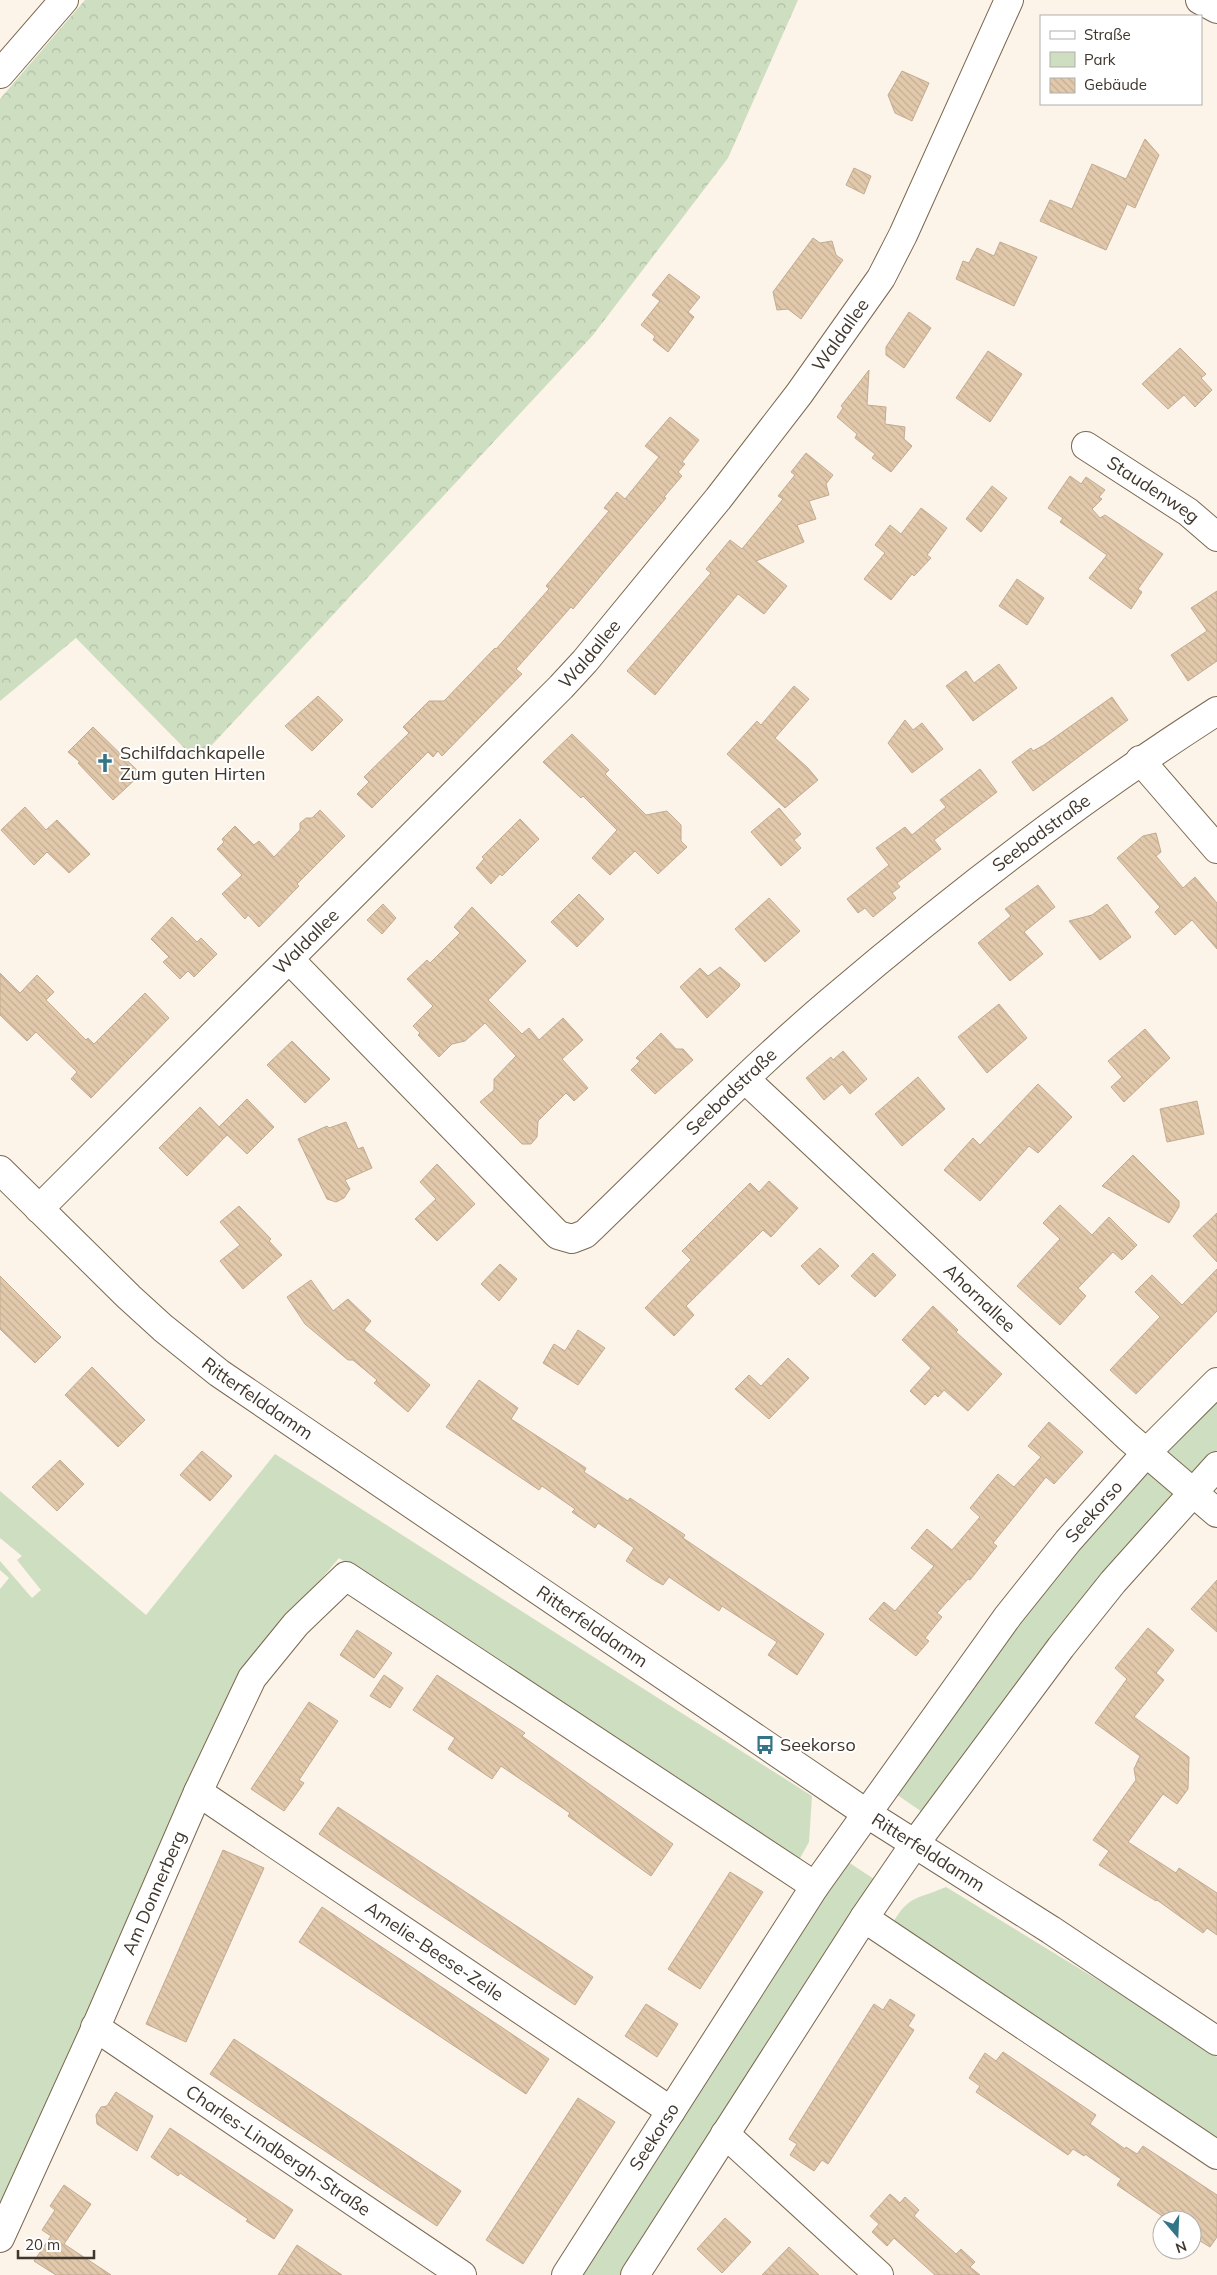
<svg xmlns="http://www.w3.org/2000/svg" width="1217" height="2275" font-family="Mulish,sans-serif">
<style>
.green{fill:#cedec0}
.forest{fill:url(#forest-crowns)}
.building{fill:url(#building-back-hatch);stroke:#c1ab92}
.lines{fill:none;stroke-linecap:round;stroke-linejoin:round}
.street-casing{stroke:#7b6850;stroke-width:30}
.secondary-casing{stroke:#7b6850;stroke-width:30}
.street{stroke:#fff;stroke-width:28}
.secondary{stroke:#fff;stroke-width:28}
.labels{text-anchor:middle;stroke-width:4;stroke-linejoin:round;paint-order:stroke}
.street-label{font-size:18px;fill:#3f362c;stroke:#fff}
.poi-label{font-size:18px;fill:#3f362c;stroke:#fff;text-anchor:start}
</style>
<defs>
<pattern id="forest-crowns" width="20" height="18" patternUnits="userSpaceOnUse" patternTransform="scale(1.25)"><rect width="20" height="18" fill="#cedec0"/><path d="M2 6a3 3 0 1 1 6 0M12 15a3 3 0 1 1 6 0" fill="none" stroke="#b2bfa5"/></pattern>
<pattern id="building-back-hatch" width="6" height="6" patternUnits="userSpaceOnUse" patternTransform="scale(1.25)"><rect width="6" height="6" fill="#e2c9ab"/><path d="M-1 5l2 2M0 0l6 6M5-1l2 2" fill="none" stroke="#c3ad93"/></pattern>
</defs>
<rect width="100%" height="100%" fill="#fcf3e9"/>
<!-- green -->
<g class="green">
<path d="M1217,1395V1450L1194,1474L1190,1475L1166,1455V1450Z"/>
<path d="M275,1454L812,1796L809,1842L799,1860L339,1558L255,1658L0,2213V1589L9,1578L0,1570V1561L32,1598L41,1590L17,1560L22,1556L0,1538V1491L146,1615Z"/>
<path d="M1149,1469L1175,1494L925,1814L893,1792L1060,1568Z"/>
<path d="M845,1860L877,1881L623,2275H578Z"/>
<path d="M946,1887L1111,1988L1217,2057V2143L893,1923C908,1895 919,1899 946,1887Z"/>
</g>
<!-- forest -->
<path class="forest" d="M85,0H798L728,158L593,335L197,761L76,638L0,701V99Z"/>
<!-- building -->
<g class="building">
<path d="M902,71L929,83L912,121L895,113L888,95Z"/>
<path d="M1145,139L1159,155L1135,208L1127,204L1106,250L1040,221L1050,200L1072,209L1092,164L1126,179Z"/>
<path d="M854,168L871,176L864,194L846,185Z"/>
<path d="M813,238L820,243L832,241L836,255L843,260L801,319L788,309L777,310L773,292Z"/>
<path d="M1000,242L1037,257L1014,306L956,279L963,261L969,263L977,248L994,256Z"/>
<path d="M669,274L700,297L688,312L694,317L668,352L653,340L655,336L641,325L660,301L652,295Z"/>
<path d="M909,312L931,328L904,368L886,355V347Z"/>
<path d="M1180,348L1206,374L1201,378L1212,390L1195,407L1184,395L1168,409L1142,384Z"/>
<path d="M988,351L1022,374L990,422L956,398Z"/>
<path d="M869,370L867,405L886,407L885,424L905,427L904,439L912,446L891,472L872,458L875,454L855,438L857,434L837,417L843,408L841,406Z"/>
<path d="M670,417L699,440L682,462L685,464L678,472L682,476L664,497L666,498L573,609L571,607L516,669L522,674L442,756L438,751L433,757L428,752L372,808L357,794L369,782L364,777L409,733L403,727L429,701H444L495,648L496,649L549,589L546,586L609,511L604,508L617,492L625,499L659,457L645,446Z"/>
<path d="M806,453L833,475L826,484L829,495L809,501L816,519L797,525L804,542L756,561L787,586L764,614L738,594L655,695L627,671L711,573L706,569L730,540L742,549L783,499L778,496L795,475L791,472Z"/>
<path d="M1070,476L1081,484L1086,477L1105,490L1099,497L1102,499L1092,509L1100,518L1105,515L1163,554L1138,589L1142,592L1131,609L1089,578L1107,555L1060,522L1063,518L1048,508Z"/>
<path d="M992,486L1007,498L981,532L966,519Z"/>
<path d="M921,508L947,528L927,555L931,558L914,576L912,574L891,600L864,579L885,553L875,545L890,525L901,534Z"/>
<path d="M1017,579L1044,598L1027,625L999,606Z"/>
<path d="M1217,591V661L1188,681L1171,655L1207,631L1191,608Z"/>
<path d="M999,664L1017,688L973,721L946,686L966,671L974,683Z"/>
<path d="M794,686L809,699L775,738L808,768L818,780L785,808L727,754L757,721L761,725Z"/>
<path d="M318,696L343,720L312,751L285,726Z"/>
<path d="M1112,697L1128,720L1033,791L1012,762L1031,748L1033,751L1044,745Z"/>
<path d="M905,720L913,730L922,723L943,749L912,773L888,743Z"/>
<path d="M93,727L141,774L113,800L78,763L80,762L68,752Z"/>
<path d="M572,734L609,770L605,774L646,815L667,811L681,825V841L687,847L658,874L635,851L610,875L592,858L617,830L583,796L581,798L543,762Z"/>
<path d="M980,769L997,792L934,840L941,849L897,883L900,887L892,893L896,898L873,917L865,908L858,913L847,899L889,865L876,848L905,827L912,835L946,807L940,800Z"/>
<path d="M25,807L46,830L57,820L90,854L69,873L47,852L34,865L1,830Z"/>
<path d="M779,808L801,834L794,840L801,848L781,866L751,832Z"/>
<path d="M320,810L345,836L297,884L299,886L259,927L248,915L245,919L222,894L242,875L217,849L224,842L222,839L235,826L254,845L259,841L274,857L300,830V823L306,818H312Z"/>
<path d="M520,819L539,839L502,876L500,874L491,884L476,868L484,859L482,857Z"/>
<path d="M1156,833L1161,852L1156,856L1183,888L1195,877L1217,903V949L1192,920L1175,935L1155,912L1160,907L1117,858L1143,836Z"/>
<path d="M1038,885L1055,907L1024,932L1043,954L1010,981L978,943L1011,916L1005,909Z"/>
<path d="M579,894L604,919L577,947L551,922Z"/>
<path d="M769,898L800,931L765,962L735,929Z"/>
<path d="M383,904L396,918L382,934L367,920Z"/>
<path d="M1107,904L1131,937L1100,960L1069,921L1092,915Z"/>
<path d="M472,907L526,961L488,1000L522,1034L529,1028L539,1040L563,1018L583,1040L562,1059L588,1088L574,1101L566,1093L538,1121L537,1137L531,1144H522L480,1102L494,1090V1079L516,1056L485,1023L465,1041L452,1044L439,1057L418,1035L420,1033L413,1026L433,1006L407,979L427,960L430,963L460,933L454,927Z"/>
<path d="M172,917L197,942L201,938L217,954L194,977L188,971L180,979L163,962L169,957L151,939Z"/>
<path d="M720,967L740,984L739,987L707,1018L680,987L700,968L708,976Z"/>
<path d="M0,973L20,993L37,975L54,992L46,1000L86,1040L88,1038L94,1044L145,993L169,1018L91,1098L71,1079L77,1072L36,1032L27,1041L0,1015Z"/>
<path d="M999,1004L1027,1038L987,1073L958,1037Z"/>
<path d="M1145,1029L1170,1058L1124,1102L1111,1087L1122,1077L1108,1061Z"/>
<path d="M661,1033L676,1049H683L693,1060L655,1094L631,1070L640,1061L636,1058Z"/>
<path d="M292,1041L330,1079L305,1103L267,1065Z"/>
<path d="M843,1051L867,1079L850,1094L842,1084L824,1100L806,1078L831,1057L833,1060Z"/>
<path d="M918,1077L945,1109L902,1146L875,1114Z"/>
<path d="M1038,1084L1072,1117L1038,1153L1029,1146L980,1201L944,1170L973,1138L980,1145Z"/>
<path d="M247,1099L274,1127L247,1154L219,1127Z"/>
<path d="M1197,1101L1204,1134L1167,1142L1160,1109Z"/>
<path d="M200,1107L227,1135L187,1176L159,1148Z"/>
<path d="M346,1122L358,1149L363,1147L372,1168L345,1180L350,1189L344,1198L336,1202L327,1199L298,1139L327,1126L329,1128Z"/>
<path d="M1133,1155L1179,1201V1207L1169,1223L1102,1186Z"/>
<path d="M437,1164L475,1204L437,1241L415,1219L436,1199L420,1182Z"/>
<path d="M769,1181L798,1208L771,1237L763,1230L686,1306L694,1315L674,1336L645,1308L691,1260L682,1251L750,1183L759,1192Z"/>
<path d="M1060,1205L1092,1235L1109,1217L1137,1245L1122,1260L1113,1252L1078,1288L1086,1296L1060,1325L1017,1286L1060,1239L1043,1223Z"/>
<path d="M239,1206L271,1239L269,1241L282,1255L243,1289L220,1261L240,1245L220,1222Z"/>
<path d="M1217,1213V1262L1193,1236Z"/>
<path d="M820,1248L839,1266L819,1285L801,1266Z"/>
<path d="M873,1253L896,1275L875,1297L851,1276Z"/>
<path d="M500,1264L517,1279L499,1301L481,1284Z"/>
<path d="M1217,1269V1311L1136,1394L1110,1370L1160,1317L1135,1292L1152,1275L1182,1305Z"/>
<path d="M0,1276L61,1337L35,1363L0,1329Z"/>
<path d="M311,1280L333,1311L348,1299L371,1321L364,1330L430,1385L408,1412L374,1383L377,1380L353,1360H348L305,1324L287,1297Z"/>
<path d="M933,1306L958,1330L956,1332L1002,1374L968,1411L944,1390L938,1397L935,1394L925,1405L910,1391L931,1368L902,1340Z"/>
<path d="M578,1330L605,1348L578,1385L543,1363L554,1344L565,1351Z"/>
<path d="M788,1358L809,1378L769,1419L735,1389L749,1375L761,1386Z"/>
<path d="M92,1367L145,1420L118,1447L65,1395Z"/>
<path d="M479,1380L518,1408L511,1419L586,1468L584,1472L628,1501L630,1498L685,1535L683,1538L824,1634L797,1675L768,1655L777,1642L722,1606L719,1611L669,1577L663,1585L654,1580L626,1561L634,1548L598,1523L595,1528L572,1512L575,1509L542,1486L539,1490L446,1427Z"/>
<path d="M1049,1422L1083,1452L1054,1484L1046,1477L993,1543L997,1546L970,1580L968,1579L937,1613L942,1617L925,1638L929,1641L916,1656L869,1619L884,1602L895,1611L934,1566L911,1548L927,1529L952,1550L980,1517L970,1508L998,1474L1014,1487L1041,1457L1028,1446Z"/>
<path d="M202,1451L232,1476L210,1501L180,1475Z"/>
<path d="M60,1460L84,1484L57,1511L32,1487Z"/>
<path d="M1217,1580V1632L1191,1609Z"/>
<path d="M1148,1628L1174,1650L1156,1673L1164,1680L1134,1717L1189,1757L1188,1789L1177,1804L1163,1794L1128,1842L1176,1873L1179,1868L1217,1893V1935L1207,1928L1203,1933L1157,1900L1156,1901L1099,1865L1109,1851L1093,1840L1136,1780L1134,1769L1140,1756L1095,1723L1127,1679L1115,1668Z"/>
<path d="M357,1630L392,1653L374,1678L340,1655Z"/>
<path d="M384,1675L403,1688L390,1708L370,1696Z"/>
<path d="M437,1675L525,1733L522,1736L673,1844L651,1876L568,1816L570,1813L501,1766L492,1779L448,1749L455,1738L413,1710Z"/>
<path d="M309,1702L338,1721L299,1780L304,1783L284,1811L251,1789Z"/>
<path d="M338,1807L593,1977L575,2005L319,1834Z"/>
<path d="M223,1850L264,1868L186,2042L146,2024Z"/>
<path d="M730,1872L763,1892L700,1989L668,1969Z"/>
<path d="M322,1907L549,2059L526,2094L299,1942Z"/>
<path d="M890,1999L915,2015L908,2026L914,2030L828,2164L822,2160L814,2171L790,2155L797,2144L789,2139L874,2004L883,2010Z"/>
<path d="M646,2004L678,2024L657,2057L625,2036Z"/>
<path d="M234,2039L461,2191L437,2226L210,2074Z"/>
<path d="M1003,2052L1096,2115L1090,2124L1125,2149L1126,2147L1137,2154L1143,2146L1217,2195V2237L1210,2247L1192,2236V2220H1168L1117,2185L1121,2179L1085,2154L1084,2156L1073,2149L1068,2155L976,2092L980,2086L969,2078L985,2053L996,2061Z"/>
<path d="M116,2092L153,2116L137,2151L97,2124L96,2115L101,2107L107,2106Z"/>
<path d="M578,2098L615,2122L523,2264L486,2240Z"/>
<path d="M170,2128L293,2210L274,2239L246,2221L248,2219L180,2173L178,2176L151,2157Z"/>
<path d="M64,2185L91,2204L64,2244L111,2275H56L34,2261L51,2236L42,2230L55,2210L50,2206Z"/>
<path d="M890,2194L900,2203L905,2197L919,2210L914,2216L956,2254L961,2249L975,2262L970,2267L980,2275H935L894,2238L887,2246L872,2232L879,2224L870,2216Z"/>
<path d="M725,2218L751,2242L722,2273L697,2249Z"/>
<path d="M297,2245L342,2275H278Z"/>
<path d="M789,2247L819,2275H762Z"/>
</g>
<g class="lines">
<!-- street casing -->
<g class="street-casing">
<g id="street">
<path d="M1200,0L1217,9"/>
<path d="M0,74L64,0"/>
<path id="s1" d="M1086,446L1188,512L1217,537"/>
<path d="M1140,760L1217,849"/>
<path id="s2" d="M289,959L558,1235L572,1239L585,1234C666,1156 745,1074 831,1001C954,896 1081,798 1217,711"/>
<path id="s3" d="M745,1079L1128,1437L1217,1513"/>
<path id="s4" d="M39,1209L561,687L585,661L718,499L799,394L881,278L903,235L1009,0"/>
<path id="s5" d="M198,1792L671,2111"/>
<path d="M864,1918L1217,2155"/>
<path id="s6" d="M95,2027L462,2275"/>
<path d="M725,2134L879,2275"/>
<path id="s7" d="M0,2238L92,2036L198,1792L252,1678L296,1624L346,1576L815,1886"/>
<path id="s8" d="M566,2275L815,1886L1008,1616L1068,1541L1147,1452L1217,1382"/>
<path d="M635,2275L864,1918L914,1845L1061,1647L1113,1582L1217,1466"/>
</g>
</g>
<!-- secondary casing -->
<g class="secondary-casing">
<g id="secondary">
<path id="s9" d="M0,1170L129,1297L163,1328L219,1373L866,1813L1051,1930L1217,2041"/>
</g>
</g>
<!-- street -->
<use href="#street" class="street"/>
<!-- secondary -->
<use href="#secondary" class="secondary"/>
</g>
<!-- icons -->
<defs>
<g id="church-bare" transform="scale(1.5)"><path d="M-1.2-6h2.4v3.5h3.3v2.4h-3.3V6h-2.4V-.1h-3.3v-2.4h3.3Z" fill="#337587" stroke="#fff" stroke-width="2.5" paint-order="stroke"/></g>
<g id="bus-bare" transform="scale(1.5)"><path d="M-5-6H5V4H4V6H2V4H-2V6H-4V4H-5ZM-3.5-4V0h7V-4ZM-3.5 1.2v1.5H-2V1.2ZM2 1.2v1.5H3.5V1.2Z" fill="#337587" stroke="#fff" stroke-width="2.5" paint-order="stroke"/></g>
</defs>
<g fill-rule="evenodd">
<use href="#church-bare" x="105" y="763"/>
<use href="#bus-bare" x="765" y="1745"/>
</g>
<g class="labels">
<!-- street labels -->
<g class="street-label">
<text dy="6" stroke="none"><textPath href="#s4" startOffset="1188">Waldallee</textPath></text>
<text dy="6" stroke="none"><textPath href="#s1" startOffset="80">Staudenweg</textPath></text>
<text dy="6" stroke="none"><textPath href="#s4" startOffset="782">Waldallee</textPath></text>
<text dy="6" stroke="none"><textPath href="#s2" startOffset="1022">Seebadstraße</textPath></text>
<text dy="6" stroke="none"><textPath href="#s4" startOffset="378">Waldallee</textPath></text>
<text dy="6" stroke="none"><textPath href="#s2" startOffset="618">Seebadstraße</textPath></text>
<text dy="6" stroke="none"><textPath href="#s3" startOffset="321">Ahornallee</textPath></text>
<text dy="6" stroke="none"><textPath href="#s9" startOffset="345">Ritterfelddamm</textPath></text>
<text dy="6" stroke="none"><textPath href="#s8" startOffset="929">Seekorso</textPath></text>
<text dy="6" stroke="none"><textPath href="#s9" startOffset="750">Ritterfelddamm</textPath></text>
<text dy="6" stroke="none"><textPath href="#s9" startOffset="1155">Ritterfelddamm</textPath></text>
<text dy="6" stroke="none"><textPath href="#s7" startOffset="378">Am Donnerberg</textPath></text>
<text dy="6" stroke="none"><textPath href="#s5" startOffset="285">Amelie-Beese-Zeile</textPath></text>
<text dy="6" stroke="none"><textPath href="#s8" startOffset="164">Seekorso</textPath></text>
<text dy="6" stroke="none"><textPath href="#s6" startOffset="221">Charles-Lindbergh-Straße</textPath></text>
</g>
<!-- poi labels -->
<g class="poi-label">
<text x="120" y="759">Schilfdachkapelle<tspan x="120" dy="21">Zum guten Hirten</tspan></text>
<text x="780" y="1751">Seekorso</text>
</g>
</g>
<!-- legend -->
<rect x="1040" y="15" width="162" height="90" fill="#ffffff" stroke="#b2afab"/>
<rect x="1050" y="31" width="25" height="8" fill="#ffffff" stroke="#b2afab"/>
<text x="1084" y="40" font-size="15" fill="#3f362c">Straße</text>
<rect x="1050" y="52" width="25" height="15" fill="#cedec0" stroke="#b2afab"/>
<text x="1084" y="65" font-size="15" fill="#3f362c">Park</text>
<rect x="1050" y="78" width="25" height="15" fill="url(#building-back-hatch)" stroke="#b2afab"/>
<text x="1084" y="90" font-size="15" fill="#3f362c">Gebäude</text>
<!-- north arrow -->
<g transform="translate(1177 2235) rotate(161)"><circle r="24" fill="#ffffff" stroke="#b2afab"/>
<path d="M0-4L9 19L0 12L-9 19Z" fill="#337587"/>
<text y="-8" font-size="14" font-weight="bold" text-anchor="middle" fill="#3f362c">N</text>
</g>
<!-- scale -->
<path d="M18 2250v8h76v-8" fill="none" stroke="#3f362c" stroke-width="2.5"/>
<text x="25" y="2250" font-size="15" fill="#3f362c" stroke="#ffffff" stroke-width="4" paint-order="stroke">20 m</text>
</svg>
